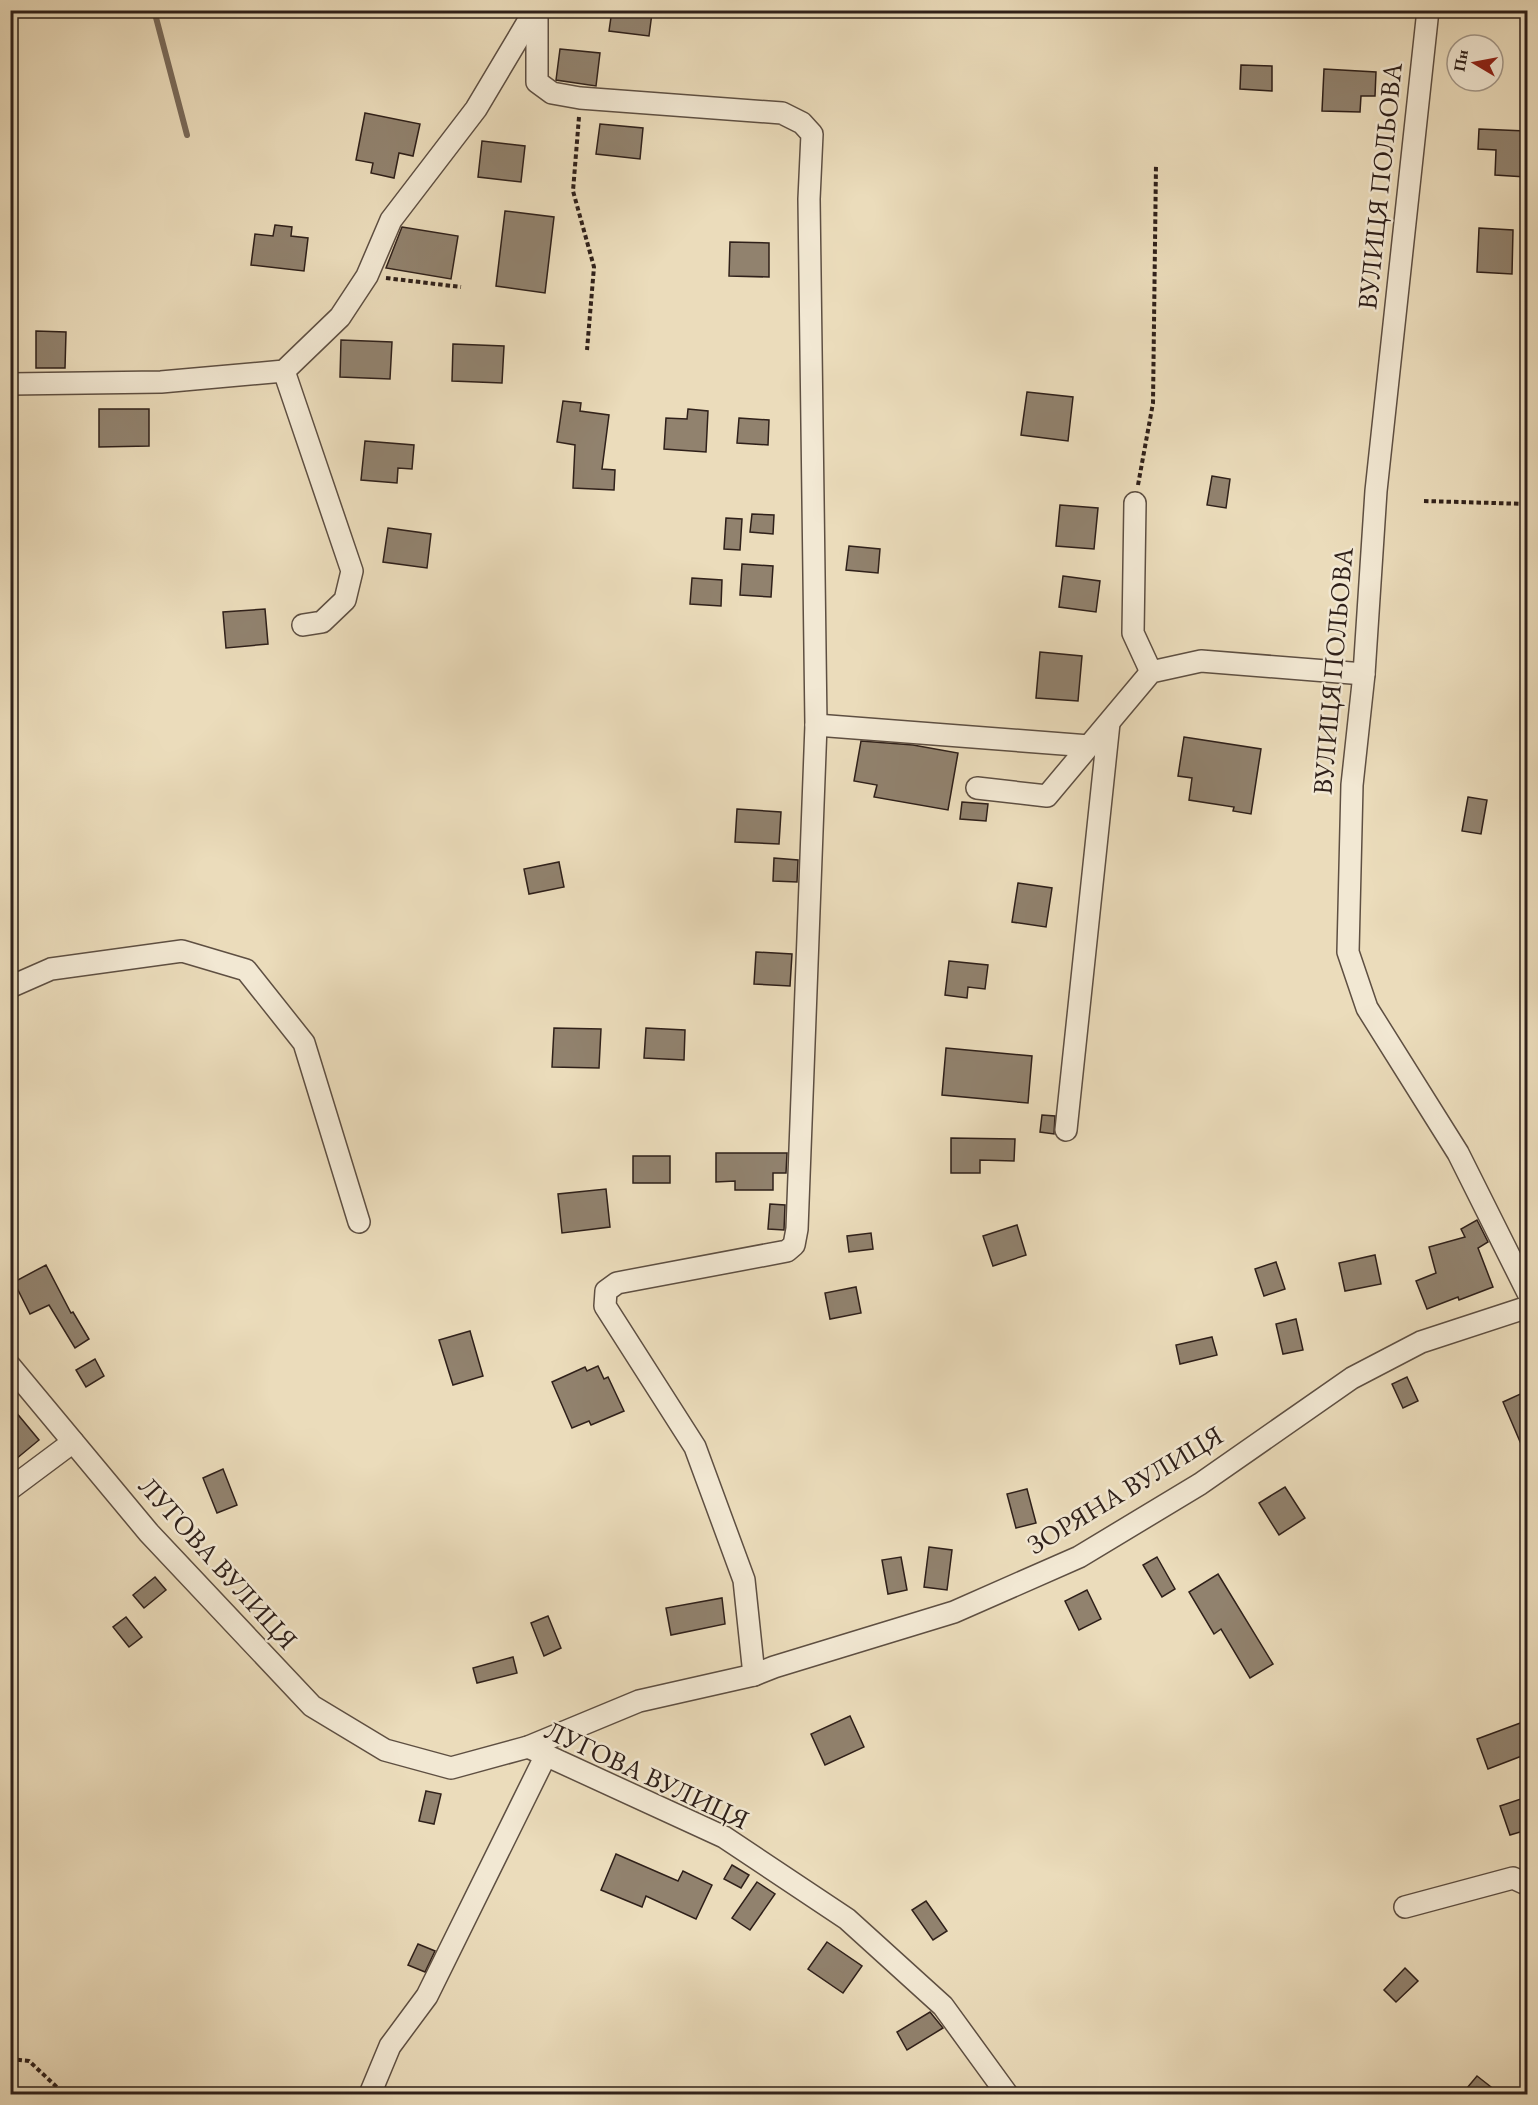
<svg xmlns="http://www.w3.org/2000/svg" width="1538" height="2105" font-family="'EB Garamond',serif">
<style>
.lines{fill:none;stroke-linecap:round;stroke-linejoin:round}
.stream{stroke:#796a5a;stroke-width:6}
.building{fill:#91826e;stroke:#2f201a;stroke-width:1.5}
.minor-casing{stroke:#5e4f42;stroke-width:24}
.path{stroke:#2f201a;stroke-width:4;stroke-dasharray:4.5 3;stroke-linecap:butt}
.minor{stroke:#f2e8d3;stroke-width:21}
.labels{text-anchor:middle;stroke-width:5;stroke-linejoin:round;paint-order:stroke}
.street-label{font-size:27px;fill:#2f201a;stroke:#f2e8d3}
</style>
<rect width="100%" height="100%" fill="#ebdcbb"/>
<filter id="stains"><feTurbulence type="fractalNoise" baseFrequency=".00333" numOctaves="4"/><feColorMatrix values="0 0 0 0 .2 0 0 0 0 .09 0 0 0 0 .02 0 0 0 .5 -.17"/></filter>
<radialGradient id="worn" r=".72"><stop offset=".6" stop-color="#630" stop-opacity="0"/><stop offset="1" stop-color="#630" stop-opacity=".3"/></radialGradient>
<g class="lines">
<!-- stream -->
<path class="stream" d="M154,10L187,135"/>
</g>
<!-- building -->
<g class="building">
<path d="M612,10H646V13H652L649,36L609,31Z"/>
<path d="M560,49L600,53L596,86L556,80Z"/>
<path d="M1241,65L1272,66V91L1240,89Z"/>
<path d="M1324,69L1376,72L1375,96H1361L1360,112L1322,111Z"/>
<path d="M365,113L420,124L413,156L399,153L394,178L371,173L373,163L356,160Z"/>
<path d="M600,124L643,128L640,159L596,154Z"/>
<path d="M1479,129L1527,131V177L1495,175L1496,150L1478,149Z"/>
<path d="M482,141L525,146L521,182L478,177Z"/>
<path d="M505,211L554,217L545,293L496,286Z"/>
<path d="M275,225L292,227L291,236L308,238L304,271L251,265L255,234L273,236Z"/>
<path d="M402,227L458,236L451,279L386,268Z"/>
<path d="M1479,228L1513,230L1512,274L1477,272Z"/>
<path d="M730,242L769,243V277L729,276Z"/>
<path d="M36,331L66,332L65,368H36Z"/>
<path d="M341,340L392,342L390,379L340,377Z"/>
<path d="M453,344L504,346L502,383L452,381Z"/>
<path d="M1027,392L1073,397L1068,441L1021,435Z"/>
<path d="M563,401L581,403L580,411L609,415L602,469L615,470L614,490L573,488L575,445L557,442Z"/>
<path d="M99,409H149V446L99,447Z"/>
<path d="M688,409L708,411L706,452L664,449L666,418L687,419Z"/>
<path d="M739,418L769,420L768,445L737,443Z"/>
<path d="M365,441L414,445L412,469L398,468L397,483L361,480Z"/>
<path d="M1212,476L1230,479L1226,508L1207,505Z"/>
<path d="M1060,505L1098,508L1094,549L1056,546Z"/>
<path d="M752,514L774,515L773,534L750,532Z"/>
<path d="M726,518L742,519L740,550L724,549Z"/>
<path d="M388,528L431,534L427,568L383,562Z"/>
<path d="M849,546L880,549L878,573L846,570Z"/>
<path d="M742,564L773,566L771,597L740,595Z"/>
<path d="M1063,576L1100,581L1096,612L1059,607Z"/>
<path d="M692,578L722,580L721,606L690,604Z"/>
<path d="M265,609L268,644L226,648L223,612Z"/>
<path d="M1040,652L1082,656L1078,701L1036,698Z"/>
<path d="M1184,737L1261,749L1251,814L1233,811L1234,807L1189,800L1192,778L1178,776Z"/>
<path d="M861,741L913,745L958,753L948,810L874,797L877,785L854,781Z"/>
<path d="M1468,797L1487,800L1481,834L1462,831Z"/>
<path d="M962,802L988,804L986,821L960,819Z"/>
<path d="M737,809L781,812L779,844L735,842Z"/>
<path d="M774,858L798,860L797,882L773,881Z"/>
<path d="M559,862L564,887L529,894L524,869Z"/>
<path d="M1018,883L1052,888L1046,927L1012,922Z"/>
<path d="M756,952L792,954L790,986L754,984Z"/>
<path d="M949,961L988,965L985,989L968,987L967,998L945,995Z"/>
<path d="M554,1028L601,1029L599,1068L552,1067Z"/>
<path d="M646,1028L685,1030L684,1060L644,1058Z"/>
<path d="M946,1048L1032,1056L1028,1103L942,1095Z"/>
<path d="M1042,1115L1055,1116L1054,1134L1040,1132Z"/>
<path d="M951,1138L1015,1139L1014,1161L980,1160V1173H951Z"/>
<path d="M716,1153H787L786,1173H773V1190H735V1181L716,1182Z"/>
<rect x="633" y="1156" width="37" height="27"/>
<path d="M606,1189L610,1227L562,1233L558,1194Z"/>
<path d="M770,1204L785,1205L784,1230L768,1229Z"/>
<path d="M1477,1220L1488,1242L1478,1248L1493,1287L1459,1300L1458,1297L1427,1309L1416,1281L1436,1273L1429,1247L1465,1237L1461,1229Z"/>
<path d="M1017,1225L1026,1255L993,1266L983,1236Z"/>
<path d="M871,1233L873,1249L849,1252L847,1236Z"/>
<path d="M1375,1255L1381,1284L1345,1291L1339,1263Z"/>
<path d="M1276,1262L1285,1289L1264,1296L1255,1269Z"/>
<path d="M46,1265L71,1313L73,1312L89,1339L75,1348L49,1305L30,1314L14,1282Z"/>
<path d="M856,1287L861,1313L830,1319L825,1293Z"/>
<path d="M1296,1319L1303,1350L1283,1354L1276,1324Z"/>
<path d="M470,1331L483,1376L453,1385L439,1340Z"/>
<path d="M1212,1337L1217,1355L1180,1364L1176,1345Z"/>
<path d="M95,1359L104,1376L86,1387L76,1370Z"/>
<path d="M598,1366L604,1379L608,1377L624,1411L591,1425L589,1421L572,1428L552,1382L585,1367L587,1371Z"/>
<path d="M1407,1377L1418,1401L1403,1408L1392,1384Z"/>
<path d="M1527,1391V1458L1503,1402Z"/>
<path d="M10,1405L39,1440L10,1464Z"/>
<path d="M223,1469L237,1505L217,1513L203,1478Z"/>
<path d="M1285,1487L1305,1518L1279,1535L1259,1503Z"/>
<path d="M1027,1489L1036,1523L1016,1528L1007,1494Z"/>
<path d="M929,1547L952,1550L947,1590L924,1587Z"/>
<path d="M901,1557L907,1590L888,1594L882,1560Z"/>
<path d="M1157,1557L1175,1589L1162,1597L1143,1565Z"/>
<path d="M1218,1574L1273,1664L1250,1678L1221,1629L1214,1634L1189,1592Z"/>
<path d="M155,1577L166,1590L144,1608L133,1595Z"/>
<path d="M1087,1590L1101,1619L1079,1630L1065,1601Z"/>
<path d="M722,1598L725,1624L671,1635L666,1608Z"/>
<path d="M548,1616L561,1648L544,1656L531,1623Z"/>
<path d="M126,1617L142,1637L129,1647L113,1627Z"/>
<path d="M513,1657L517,1673L477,1683L473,1668Z"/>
<path d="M850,1716L864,1747L825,1765L811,1734Z"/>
<path d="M1523,1722L1527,1735V1754L1488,1769L1477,1739Z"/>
<path d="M426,1791L441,1794L434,1824L419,1821Z"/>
<path d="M1527,1797V1830L1510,1835L1500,1806Z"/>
<path d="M616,1854L678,1881L683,1871L712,1885L696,1919L646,1896L642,1907L601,1890Z"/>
<path d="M732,1865L749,1875L741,1888L724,1879Z"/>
<path d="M757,1882L775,1894L750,1930L732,1918Z"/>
<path d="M926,1901L947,1931L933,1940L912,1910Z"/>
<path d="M827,1942L862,1966L843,1993L808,1969Z"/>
<path d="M418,1944L435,1951L425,1972L408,1965Z"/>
<path d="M1405,1968L1418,1981L1396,2002L1384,1990Z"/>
<path d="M930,2012L943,2028L907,2050L897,2032Z"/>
<path d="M1477,2076L1500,2094H1462Z"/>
</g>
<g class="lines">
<!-- minor casing -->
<g class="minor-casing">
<g id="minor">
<path d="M537,10V82L552,93L580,98L782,113L802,123L812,134L809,199L816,725L797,1229L794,1245L787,1251L617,1283L606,1291L605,1306L695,1447L744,1580L754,1675"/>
<path d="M1428,10L1376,491L1364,674L1352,785L1348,952L1367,1008L1458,1153L1528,1293"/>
<path d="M284,371L352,571L345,600L322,622L303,625"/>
<path d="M10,384L161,382L284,371L340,317L367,276L391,220L476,109L535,10"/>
<path d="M1135,503L1133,633L1151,672"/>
<path d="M816,725L1089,746"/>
<path d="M977,788L1047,796L1151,672L1201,661L1364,674"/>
<path d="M10,987L51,969L182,951L246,970L304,1043L359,1222"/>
<path d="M1066,1130L1109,723"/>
<path d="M10,1366L149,1533L312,1706L385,1750L451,1768L528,1747L639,1701L754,1675L774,1667L954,1612L1079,1557L1200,1484L1352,1378L1421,1342L1528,1307"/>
<path d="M10,1489L73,1442"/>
<path d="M528,1747L724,1837L847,1919L943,2006L1007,2094"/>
<path d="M1405,1907L1513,1878L1528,1885"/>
<path d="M370,2094L390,2046L427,1996L546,1755"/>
</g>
</g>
<!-- path -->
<g class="path">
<path d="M579,117L573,191L594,267L587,350"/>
<path d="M386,278L461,287"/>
<path d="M1138,485L1153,403L1156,164"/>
<path d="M1424,501L1528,504"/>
<path d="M10,2059L29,2061L60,2090L70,2094"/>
</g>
<!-- minor -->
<use href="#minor" class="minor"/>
</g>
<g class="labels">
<!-- street labels -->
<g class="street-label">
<text transform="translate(1380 186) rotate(-84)" y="9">ВУЛИЦЯ ПОЛЬОВА</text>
<text transform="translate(1333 671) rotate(-85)" y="9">ВУЛИЦЯ ПОЛЬОВА</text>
<text transform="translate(1125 1490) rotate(-31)" y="9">ЗОРЯНА ВУЛИЦЯ</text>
<text transform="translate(218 1563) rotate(48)" y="9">ЛУГОВА ВУЛИЦЯ</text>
<text transform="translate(647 1775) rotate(25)" y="9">ЛУГОВА ВУЛИЦЯ</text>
</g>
</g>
<!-- margin -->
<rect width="1538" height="2105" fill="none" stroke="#ebdcbb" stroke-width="36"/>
<rect x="12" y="12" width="1514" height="2081" fill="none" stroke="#2f201a" stroke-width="3"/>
<rect x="18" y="18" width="1502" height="2069" fill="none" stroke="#2f201a" stroke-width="1.5"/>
<!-- north arrow -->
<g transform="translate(1475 63) rotate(280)"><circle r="28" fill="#f2e8d3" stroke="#a49889" stroke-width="1.5"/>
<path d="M0-4.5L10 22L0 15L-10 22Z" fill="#8f2418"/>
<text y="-9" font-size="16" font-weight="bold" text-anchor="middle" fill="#2f201a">Пн</text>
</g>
<rect width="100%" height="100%" filter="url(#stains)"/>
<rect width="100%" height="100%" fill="url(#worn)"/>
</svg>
